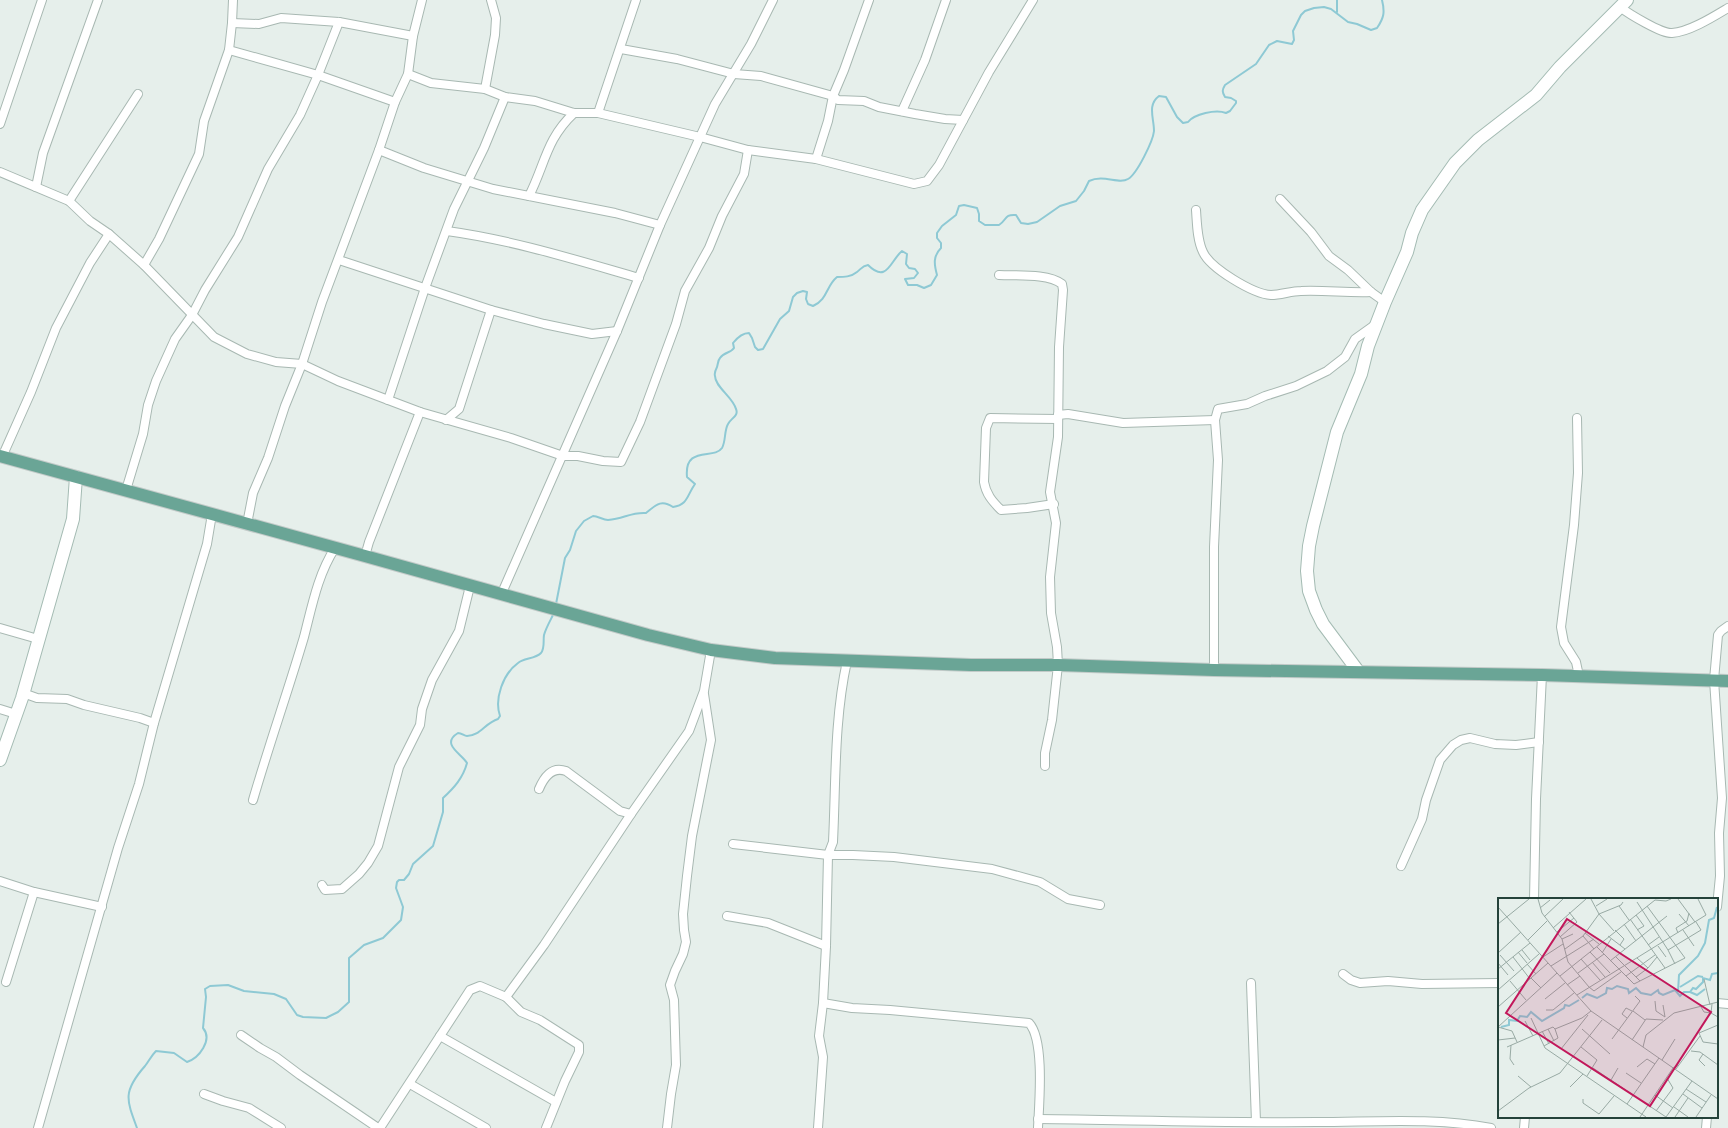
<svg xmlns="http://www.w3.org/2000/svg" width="1728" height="1128" font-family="'Asap Condensed',sans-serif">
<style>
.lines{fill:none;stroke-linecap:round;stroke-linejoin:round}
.stream{stroke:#8ec9d4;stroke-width:2}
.street-casing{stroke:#a8b8b2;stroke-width:10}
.secondary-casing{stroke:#a4bbb3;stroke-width:14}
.primary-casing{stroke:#c2cac8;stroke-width:14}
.street{stroke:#fff;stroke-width:8}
.secondary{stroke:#fff;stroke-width:12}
.primary{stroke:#6aa596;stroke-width:12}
.inset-river{fill:none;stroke:#8ec9d4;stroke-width:2}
.inset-road{fill:none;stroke:#98aaa4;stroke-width:1}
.view{fill:#c2185b;fill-opacity:0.15;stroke:#c2185b;stroke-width:2}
.inset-edge{fill:none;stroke:#24423a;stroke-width:2}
</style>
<rect width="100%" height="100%" fill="#e6efeb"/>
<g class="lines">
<!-- stream -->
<g class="stream">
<path d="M1337,12V0"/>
<path d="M556,604L565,558L570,550L576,531L584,521L593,516C598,516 603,520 608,520C624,519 630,512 646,513C656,505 661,499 673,507C688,505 687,495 695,484L687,477C684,445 714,460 722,448C726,441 724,431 728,424C731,418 739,416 736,409C733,397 715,387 715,376C714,373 716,369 717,367C718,364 718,360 720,358C724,352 731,353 734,348L733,343C737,338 742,333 749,333L752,338L755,347L758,350L763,349L780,319L789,311L793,297L797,293L803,291L807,292L806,299L808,304L813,306C828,299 826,286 837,277C844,277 851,277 857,272C861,269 862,266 868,265C887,284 890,261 902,251L907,254L906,264L909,268L915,269L918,273L914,278L905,279L908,285H917L924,288L931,285L937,275C934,264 933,256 941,248V243L937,238V233L942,226L956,215L959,206L964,205L977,208L979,214V221L985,225H999C1007,220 1004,214 1016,215L1021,223L1028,224L1037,222L1060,206L1076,201L1084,191L1089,181C1104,174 1119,185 1128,179C1137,174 1153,141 1154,131C1154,118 1147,105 1159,96L1166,97L1177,117L1183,123L1188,122C1194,114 1216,109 1226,113L1230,111L1236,103V101L1231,98L1225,97C1222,92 1222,90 1225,85L1256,64L1269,45L1277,41L1292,44L1294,40L1293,31L1301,15L1305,11L1314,8L1324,7L1331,9L1348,22L1357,24L1371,30L1377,28C1384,18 1385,12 1382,0"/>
<path d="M137,1128C126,1099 123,1091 145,1066C149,1061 151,1056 156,1051L174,1053L187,1062C199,1058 213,1040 203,1028L206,997L205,989L210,986L228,985L244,991L274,994L286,999L297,1015L303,1017L326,1018L338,1012L349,1002V958L364,945L383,938L401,920L403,907L396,888L397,882L399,880H404L409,874L413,864L433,846L443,812V798C454,788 463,778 467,763C462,754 440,744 458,733C462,733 464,736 467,736C480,736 485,723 498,719L500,716C494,699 503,674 518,663C524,658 535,659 541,653C545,648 543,641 544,635C546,628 550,621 553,615"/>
</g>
<!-- street casing -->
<g class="street-casing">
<g id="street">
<path d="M1620,7C1629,14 1662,34 1672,33C1689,32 1713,17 1728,8"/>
<path d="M232,23L259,24L281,18L339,22L413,36"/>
<path d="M621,49L677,59L734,74L761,76L833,96L838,100L864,101L879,107L915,114L945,119L963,120"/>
<path d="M229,50L318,75L395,102"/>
<path d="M408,74L431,83L485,89L505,97L535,101L574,113H598L700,137L748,150L816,159L914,184L927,181L939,165L989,72L1033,0"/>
<path d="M485,89L495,35L496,18L491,0"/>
<path d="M902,111L925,60L946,0"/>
<path d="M598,113L636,0"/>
<path d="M0,124L42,0"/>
<path d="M379,150L424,168L493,189L615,213L660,225"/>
<path d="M816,159L828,121L833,96L844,70L869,0"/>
<path d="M0,172L69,201L90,221L109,234L144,265L214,337L247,354L276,362L302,364L338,381L420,412L511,438L563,456H578L603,461L621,462L640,422L676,324L685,291L709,248L722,216L744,174L748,150"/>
<path d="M36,187L43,153L98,0"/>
<path d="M529,196C545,165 546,139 574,113"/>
<path d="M1280,199L1311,232L1329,256L1348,270L1371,292L1385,302"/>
<path d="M69,201L138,94"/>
<path d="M1196,210C1197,223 1197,240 1203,252C1210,268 1253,294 1271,295C1281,295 1291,291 1301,291C1325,290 1348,293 1371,292"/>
<path d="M447,231C513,240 576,260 639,278"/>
<path d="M339,260L491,310L544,324L592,334L617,331"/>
<path d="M144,265L159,239L199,154L204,121L229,50L232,23L233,0"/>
<path d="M999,275C1016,276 1048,273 1062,284L1063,290L1059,347L1058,437L1050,492L1056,523L1050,577L1051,613L1057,647L1058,665L1052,720L1045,753V766"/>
<path d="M388,400L425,288L454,209L484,148L505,97"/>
<path d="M1058,415L1068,414L1123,423L1215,420"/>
<path d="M1577,418L1578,473L1574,525L1561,627L1564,643L1576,662L1579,676"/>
<path d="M446,420L459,409L491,310"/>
<path d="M2,457L31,392L56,328L90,263L109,234"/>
<path d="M126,490L143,434L148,405L156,381L175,339L192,315L205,290L238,237L268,169L300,115L318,75L339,22"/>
<path d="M1054,504L1027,508L1001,510C992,501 986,494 984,482L986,428L990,418L1058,419"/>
<path d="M247,524L253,493L268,458L285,406L302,364L322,302L379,150L395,102L408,74L413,36L422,0"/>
<path d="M365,556L369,542L420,412"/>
<path d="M501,595L617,331L660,225L715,104L751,44L773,0"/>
<path d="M0,628L38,639"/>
<path d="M1214,670V547L1218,460L1215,420L1218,409L1247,404L1265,396L1296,386L1327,371L1345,357L1355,339L1376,324"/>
<path d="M23,693L37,698L67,699L84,705L140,718L154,723"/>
<path d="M0,709L16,714"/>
<path d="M539,789C544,777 552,766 566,771L620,811L631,814"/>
<path d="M253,800C269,745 288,691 304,637C312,606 318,574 335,548"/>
<path d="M733,844L828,855H853L894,857L992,869L1040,882L1068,899L1100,905"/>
<path d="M1401,866L1422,819L1426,800L1440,760L1453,745L1461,740L1470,738L1495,744L1516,745L1539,742"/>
<path d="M0,881L34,892L102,907"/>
<path d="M322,885L325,890L342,889L359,874L368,863L378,846L399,767L420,725L422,709L432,680L459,631L470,586"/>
<path d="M1534,899L1536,799L1542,675"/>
<path d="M1717,907L1720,876L1719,833L1722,798L1714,680L1718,635L1721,631L1728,626"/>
<path d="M727,916L768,923L826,946"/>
<path d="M1343,974L1351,980L1360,983L1388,981L1422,984L1499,983"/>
<path d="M6,982L34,892"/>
<path d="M1251,983L1256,1122"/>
<path d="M506,997L521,1012L540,1020L579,1045V1052L565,1081L546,1128"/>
<path d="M823,1003L852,1008L890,1010L1029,1023C1045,1040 1039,1105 1038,1128"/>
<path d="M1717,1003L1728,1004"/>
<path d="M241,1035L260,1048L276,1057L300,1075L378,1128"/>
<path d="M440,1036L556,1102"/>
<path d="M410,1084L486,1128"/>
<path d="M204,1094L223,1101L249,1108L281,1128"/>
<path d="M1038,1119C1131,1120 1224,1123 1316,1122C1374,1122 1433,1117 1491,1128"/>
<path d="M38,1128L118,848L139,784L154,723L207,544L212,514"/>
<path d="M380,1128L470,990L480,986L506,997L544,945L631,814L689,731L704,691L711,650"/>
<path d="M667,1128L671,1094L676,1065L674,1000L670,985L675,971L683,954L686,942L684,930L683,914L687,876L692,836L711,740L704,694"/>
<path d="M818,1128L823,1057L819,1036L823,1003L826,946L828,855L833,842C836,781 834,720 847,661"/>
<path d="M1524,1128L1525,1117"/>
<path d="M1706,1128L1707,1117"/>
</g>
</g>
<!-- secondary casing -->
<g class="secondary-casing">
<g id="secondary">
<path d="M1358,671L1323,624L1316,610L1309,591L1307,571L1309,546L1313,526L1337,432L1361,374L1368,346L1385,302L1407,252L1412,233L1422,210L1455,163L1478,140L1536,95L1560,67L1627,0"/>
<path d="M0,760L22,698L73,519L76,477"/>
</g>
</g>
<!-- primary casing -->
<g class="primary-casing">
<path id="primary" d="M0,456L365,556L648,635L711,650L775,658L971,665H1058L1214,670L1542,675L1728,681"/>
</g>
<!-- street -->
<use href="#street" class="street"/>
<!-- secondary -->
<use href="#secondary" class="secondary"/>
<!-- primary -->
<use href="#primary" class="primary"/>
</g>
<!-- overview -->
<g transform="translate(1498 898)">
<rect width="220" height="220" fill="#e6efeb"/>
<path class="inset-river" d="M182,89L200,78L205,79M180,94L181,77L200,58L207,45L211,22L216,20L219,9M192,94L199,97L207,91M84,100L89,96L99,100L108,95L109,90L114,91L119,88L130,91L131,95L138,90L143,95L153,97L160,92L161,95L165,97L177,92L182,98L186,94H192L195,90L198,91L205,84V80L212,82L214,76L220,75M3,129L11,127V122L19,123L22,118L29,119L33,114L44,123L66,110L67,107L71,108L81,102"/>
<path class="inset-road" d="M40,1L44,15L64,41L70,64L91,89L96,93L123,74M93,1L101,16L116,33M180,1L197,24M139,4L170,52L203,32L198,24M98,8L109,1M121,8L131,22M0,9L93,113L220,201M42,10L52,2M181,16L191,28M138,17L146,28L139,32M46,19L65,1M132,21L167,70M0,26L31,1M126,26L138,43M55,30L88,1M117,32L126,41L122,47M185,32L196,48M59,34L76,20M87,35L101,46M180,35L178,30L189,23L191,15M85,38L96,51M110,38L127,51M62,39L79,24L71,14M64,41L75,36M30,42L49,23M150,47L161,39M160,48L168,59M99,49L136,86L187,60L149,8M67,51L85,38L101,16L123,7L125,4M24,52L32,62M170,52L177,66M20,54L29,65M92,54L112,75M0,55L23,34M104,55L113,41M2,57L16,73M15,59L32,81M45,59L65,46M118,59L142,83M139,60L150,70M83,61L102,82M112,63L169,18M94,64L107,79M0,65L10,77M29,66L38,76M53,68L96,41M0,71L32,45M80,75L106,56M62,78L157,2L168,3L173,1M128,78L157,57M138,79L150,70L159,59M33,80L43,90M206,81L212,107M12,83L28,102M69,87L82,78M0,92L41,56M79,97L208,17L200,1M47,101L67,85M157,103L158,113L167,119M214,106L213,115L220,119M165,107L167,119M0,109L50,65M203,109L206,114L213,115M48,112H55L76,95M135,113L147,122M33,120L47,150L148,219M129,120L124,116L128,110L134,113M27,123L35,138M220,127L201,135L205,144L220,146M50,131L56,143M84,131L112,156M44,133L51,146M114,141L142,103L137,98M0,142L17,140M134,142L148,121L165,122M19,144L14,133L0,129L59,75M13,147L12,161L16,167M46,148L60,140L57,131M9,149L55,129L57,131L84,120L93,113M83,149L99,162L89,178M145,149L148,137L176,115L220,104M63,151L90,117M193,153L202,154L220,167M205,156L201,162L207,168M164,162L177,141M139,169L149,161L157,166M95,170L135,197M178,171L202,138M128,175L143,185M20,178L33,189M113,182L120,170M72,189L85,176M188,191L208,204M185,196L204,210M157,197L175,210M85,201V205L101,216L116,198M129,206L161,160M150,207L168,219M176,209L190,219M0,213L31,190L62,175L104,122M158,213L175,190L169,180M142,219L175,170L181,167M168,219L194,183M177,219L190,200M198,219L213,197"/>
<path class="view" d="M69,21L213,114L152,208L8,115Z"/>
<rect width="220" height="220" class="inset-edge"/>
</g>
</svg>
